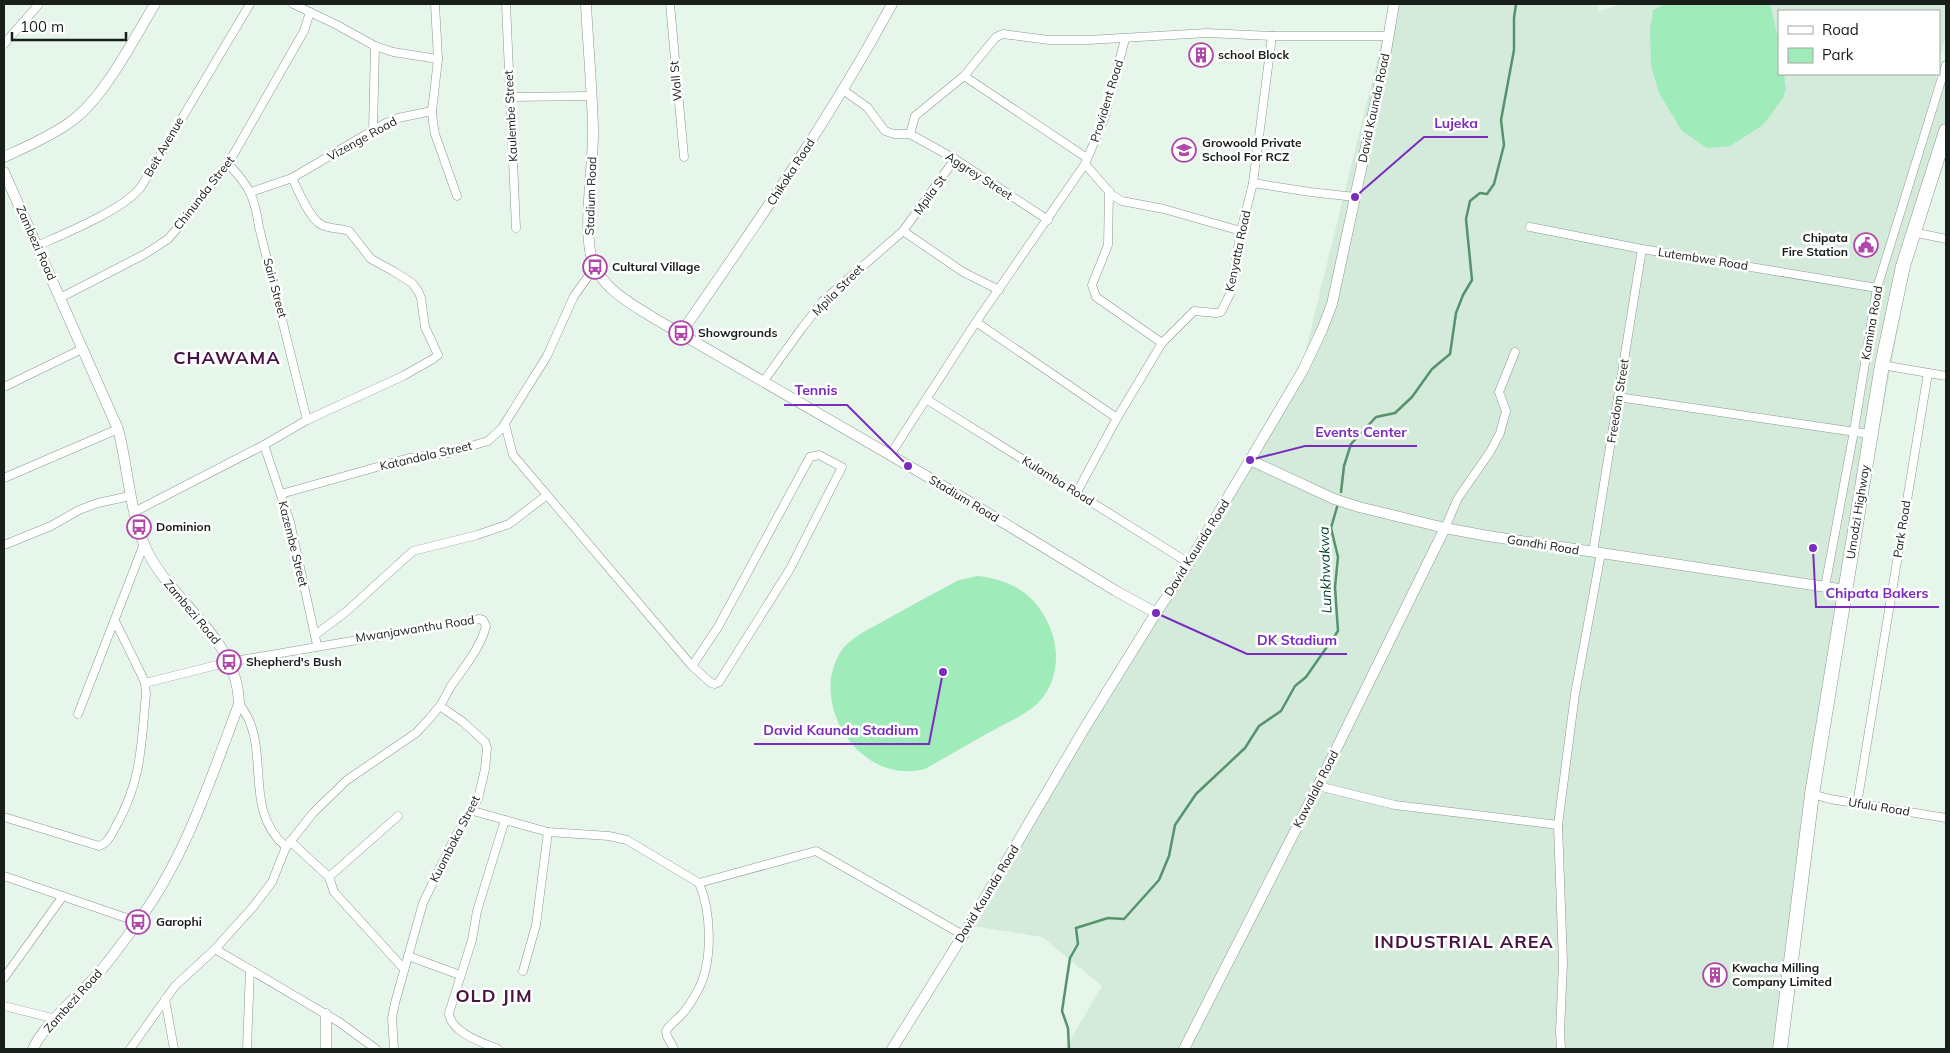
<svg xmlns="http://www.w3.org/2000/svg" width="1950" height="1053" font-family="Mulish,sans-serif">
<style>
.built{fill:#d4ebdb}
.green{fill:#a0ebba}
.lines{fill:none;stroke-linecap:round;stroke-linejoin:round}
.stream{stroke:#56936d;stroke-width:2.5}
.street-casing{stroke:#8a998e;stroke-width:9}
.secondary-casing{stroke:#8a998e;stroke-width:11}
.highway-casing{stroke:#8a998e;stroke-width:15}
.street{stroke:#fff;stroke-width:8}
.secondary{stroke:#fff;stroke-width:10}
.highway{stroke:#fff;stroke-width:14}
.labels{text-anchor:middle;stroke-width:5;stroke-linejoin:round;paint-order:stroke}
.poi-label{font-size:12px;font-weight:bold;fill:#181e1a;stroke:#fff;text-anchor:start}
.street-label{font-size:12px;fill:#181e1a;stroke:#fff}
.water-label{font-size:14px;font-style:italic;fill:#014726;stroke:#fff}
.district-label{font-size:18px;font-weight:bold;letter-spacing:1px;fill:#471444;stroke:#fff}
.leader{fill:none;stroke:#7b2cbf;stroke-width:2}
.callout-dot{fill:#7b2cbf;stroke:#fff;stroke-width:2}
.callout-label{font-size:14px;text-anchor:middle;font-weight:bold;fill:#7b2cbf;stroke:#fff;stroke-width:5;stroke-linejoin:round;paint-order:stroke}
</style>
<rect width="100%" height="100%" fill="#e6f6eb"/>
<!-- built -->
<path class="built" d="M1391,4H1598L1599,11L1621,4H1946V35L1939,61V11H1779V74H1936L1935,78H1946V143L1916,233L1816,769L1781,1049H1065L1102,986L1042,937L973,926L1301,369Z"/>
<!-- green -->
<g class="green">
<path d="M1665,4H1770L1779,42V74H1784L1786,89L1783,98L1763,125L1730,146L1707,148L1682,131L1659,93L1651,66L1650,30L1653,10Z"/>
<path d="M978,576C1009,580 1031,591 1046,619C1061,646 1060,682 1037,704C1024,716 1004,724 988,733C967,745 946,757 925,769C872,783 825,730 831,678C833,667 837,656 844,647C856,634 874,627 889,618C912,605 936,592 959,580Z"/>
</g>
<g class="lines">
<!-- stream -->
<g class="stream">
<path d="M1341,492L1344,466L1351,444L1376,417L1395,413L1412,397L1432,369L1450,354L1456,313L1463,295L1472,280L1466,219L1470,201L1480,193L1487,194L1494,184L1504,145L1501,120L1514,50V18L1516,4"/>
<path d="M1069,1049L1068,1028L1062,1011L1070,958L1078,944L1076,928L1108,918L1124,919L1159,880L1169,856L1175,825L1196,794L1245,748L1259,726L1281,711L1295,686L1306,677L1338,631L1335,587L1338,557L1331,528L1337,507"/>
</g>
<!-- street casing -->
<g class="street-casing">
<g id="street">
<path d="M293,4L335,24L375,46L393,52L438,59"/>
<path d="M435,4L438,59L432,111L433,122L435,134L457,196"/>
<path d="M506,4L516,228"/>
<path d="M670,4L684,157"/>
<path d="M4,44L39,4"/>
<path d="M964,76L1087,158"/>
<path d="M843,90L867,107L885,131L894,134H910L955,159L1048,220"/>
<path d="M510,97L591,96"/>
<path d="M373,130L375,46"/>
<path d="M910,134L915,116L964,76L996,37L1003,34L1049,40H1088L1207,33L1272,36H1388"/>
<path d="M228,164C249,185 255,198 259,227L307,420"/>
<path d="M1085,164L1112,195L1122,201L1164,209L1241,231"/>
<path d="M1253,183L1310,192L1355,197"/>
<path d="M1109,191L1108,245L1092,285L1096,297L1162,343"/>
<path d="M251,192L292,178L384,124L398,118L432,111"/>
<path d="M1530,227L1642,249L1877,288"/>
<path d="M903,231L963,272L999,290"/>
<path d="M1913,232L1946,239"/>
<path d="M37,246C66,233 123,210 141,187L250,4"/>
<path d="M60,298L145,254L168,239L181,224L228,164L304,31L310,12"/>
<path d="M976,322L1117,418"/>
<path d="M1882,365L1946,376"/>
<path d="M763,382L802,328L823,301L903,231L955,159"/>
<path d="M4,387L82,349"/>
<path d="M1618,397L1869,434"/>
<path d="M926,399L1189,563"/>
<path d="M505,424L513,455L692,666L711,683L715,684L719,682L790,569L842,467L819,455L810,457L718,627L692,666"/>
<path d="M264,445L290,522L317,645"/>
<path d="M890,455L976,322L1085,164L1104,119L1125,39"/>
<path d="M4,478L118,429"/>
<path d="M1077,492L1117,418L1162,343L1194,311L1216,313L1221,312L1230,294L1241,231L1253,183L1272,36"/>
<path d="M281,494L409,458L448,453L488,441L502,428L547,356L574,296L595,267"/>
<path d="M134,512L264,445L307,420L403,376L433,359L438,355L425,327L421,298L418,291L412,283L393,271L371,259L349,231C340,228 330,229 322,225C310,220 298,190 292,178"/>
<path d="M1445,528L1458,498L1490,452L1500,433L1506,411L1499,392L1515,352"/>
<path d="M4,545L51,526L79,510L98,503L130,496"/>
<path d="M1593,552L1642,249"/>
<path d="M1825,587L1854,431L1877,288L1946,65"/>
<path d="M315,635L347,611L413,551L477,535L509,524L547,495"/>
<path d="M239,704C274,746 240,808 286,847"/>
<path d="M78,714L144,544"/>
<path d="M1318,786L1395,805L1558,825"/>
<path d="M1812,794L1830,799L1946,818"/>
<path d="M1857,804L1928,373"/>
<path d="M473,811L548,832L609,836L627,840L699,883C712,913 713,964 697,992C693,999 688,1008 682,1014C677,1020 670,1024 666,1031L667,1036L674,1049"/>
<path d="M4,817L99,846C108,843 111,835 116,826C142,780 141,745 146,694L145,683L142,676L115,621"/>
<path d="M290,841L329,877L334,892L404,969"/>
<path d="M4,876L138,922"/>
<path d="M329,877L398,816"/>
<path d="M699,883L816,851L963,935"/>
<path d="M215,949L339,1022L376,1049"/>
<path d="M408,956L460,975"/>
<path d="M523,971L536,925L548,832"/>
<path d="M4,978L63,896"/>
<path d="M165,999L174,1049"/>
<path d="M4,1006L56,1019"/>
<path d="M130,1049L175,986L215,949L253,907L272,882L286,847L313,813L347,780L416,733C424,725 432,716 439,707C444,700 447,693 451,686C464,667 480,649 486,626L483,620L480,619L229,662L145,683"/>
<path d="M247,1049L250,969"/>
<path d="M394,1049L392,1018L395,1003L423,903L455,837L478,799L485,769L487,748L485,742L463,722L440,706"/>
<path d="M498,1049C483,1043 450,1032 449,1013L472,940L477,911L505,820"/>
<path d="M1561,1049L1560,1032L1563,963L1558,825L1575,694L1601,553"/>
</g>
</g>
<!-- secondary casing -->
<g class="secondary-casing">
<g id="secondary">
<path d="M586,4C588,45 592,87 593,129C594,165 581,235 594,265C605,291 635,306 657,320L935,481L1116,591L1156,613"/>
<path d="M4,157C26,147 49,137 69,123C104,99 133,40 155,4"/>
<path d="M4,172L118,429C128,467 129,507 144,544C168,602 238,635 239,704C210,780 186,857 137,923C124,941 111,959 97,975C78,996 44,1024 33,1049"/>
<path d="M681,333C755,226 830,119 892,4"/>
<path d="M1250,460L1334,499L1359,507L1445,528L1488,536L1846,590"/>
<path d="M326,1049V1014"/>
<path d="M892,1049L965,932L1084,729L1156,613L1181,576L1250,460L1303,370L1322,330L1332,304L1384,63L1394,4"/>
<path d="M1184,1049L1318,786L1445,528"/>
</g>
</g>
<!-- highway casing -->
<g class="highway-casing">
<path id="highway" d="M1780,1049L1812,794L1882,365L1903,266L1946,131"/>
</g>
<!-- street -->
<use href="#street" class="street"/>
<!-- secondary -->
<use href="#secondary" class="secondary"/>
<!-- highway -->
<use href="#highway" class="highway"/>
</g>
<!-- icons -->
<defs>
<g id="building-ring" transform="scale(1.25)"><circle r="9.5" fill="#fff" stroke="#b047a9" stroke-width="1.5"/><path d="M-4-6H4V6H1V3H-1V6H-4ZM-2.5-4.3h1.7v1.8h-1.7ZM.8-4.3h1.7v1.8H.8ZM-2.5-1h1.7V.8h-1.7ZM.8-1h1.7V.8H.8Z" fill="#b047a9"/></g>
<g id="school-ring" transform="scale(1.25)"><circle r="9.5" fill="#fff" stroke="#b047a9" stroke-width="1.5"/><path d="M0-5L7-2L0 1L-7-2ZM-4 1L0 2.5L4 1V4Q0 6-4 4Z" fill="#b047a9"/></g>
<g id="civic-ring" transform="scale(1.25)"><circle r="9.5" fill="#fff" stroke="#b047a9" stroke-width="1.5"/><path d="M-.6-6.5H3V-4.5H.6V-3L4-1V1h2V6H-6V1h2V-1L-.6-3ZM-1.2 2.5V6h2.4V2.5Z" fill="#b047a9"/></g>
<g id="bus-ring" transform="scale(1.25)"><circle r="9.5" fill="#fff" stroke="#b047a9" stroke-width="1.5"/><path d="M-5-6H5V4H4V6H2V4H-2V6H-4V4H-5ZM-3.5-4V0h7V-4ZM-3.5 1.2v1.5H-2V1.2ZM2 1.2v1.5H3.5V1.2Z" fill="#b047a9"/></g>
</defs>
<g fill-rule="evenodd">
<use href="#building-ring" x="1201" y="55"/>
<use href="#school-ring" x="1184" y="150"/>
<use href="#civic-ring" x="1866" y="245"/>
<use href="#bus-ring" x="595" y="267"/>
<use href="#bus-ring" x="681" y="333"/>
<use href="#bus-ring" x="139" y="527"/>
<use href="#bus-ring" x="229" y="662"/>
<use href="#bus-ring" x="138" y="922"/>
<use href="#building-ring" x="1715" y="975"/>
</g>
<g class="labels">
<!-- poi labels -->
<g class="poi-label">
<text x="1218" y="59">school Block</text>
<text x="1202" y="147">Growoold Private<tspan x="1202" dy="14">School For RCZ</tspan></text>
<text x="1848" y="242" text-anchor="end">Chipata<tspan x="1848" dy="14">Fire Station</tspan></text>
<text x="612" y="271">Cultural Village</text>
<text x="698" y="337">Showgrounds</text>
<text x="156" y="531">Dominion</text>
<text x="246" y="666">Shepherd's Bush</text>
<text x="156" y="926">Garophi</text>
<text x="1732" y="972">Kwacha Milling<tspan x="1732" dy="14">Company Limited</tspan></text>
</g>
<!-- street labels -->
<g class="street-label">
<text transform="translate(676 81) rotate(-95)" y="4">Wall St</text>
<text transform="translate(1107 101) rotate(-73)" y="4">Provident Road</text>
<text transform="translate(1374 108) rotate(-78)" y="4">David Kaunda Road</text>
<text transform="translate(511 116) rotate(-93)" y="4">Kaulembe Street</text>
<text transform="translate(362 139) rotate(-29)" y="4">Vizenge Road</text>
<text transform="translate(164 147) rotate(-60)" y="4">Beit Avenue</text>
<text transform="translate(791 172) rotate(-57)" y="4">Chikoka Road</text>
<text transform="translate(979 176) rotate(33)" y="4">Aggrey Street</text>
<text transform="translate(204 193) rotate(-52)" y="4">Chinunda Street</text>
<text transform="translate(930 195) rotate(-54)" y="4">Mpila St</text>
<text transform="translate(591 196) rotate(-88)" y="4">Stadium Road</text>
<text transform="translate(36 243) rotate(66)" y="4">Zambezi Road</text>
<text transform="translate(1238 251) rotate(-78)" y="4">Kenyatta Road</text>
<text transform="translate(1703 259) rotate(9)" y="4">Lutembwe Road</text>
<text transform="translate(275 288) rotate(75)" y="4">Sairi Street</text>
<text transform="translate(838 290) rotate(-45)" y="4">Mpila Street</text>
<text transform="translate(1872 323) rotate(-80)" y="4">Kamina Road</text>
<text transform="translate(1618 401) rotate(-81)" y="4">Freedom Street</text>
<text transform="translate(426 456) rotate(-13)" y="4">Katandala Street</text>
<text transform="translate(1058 481) rotate(32)" y="4">Kulamba Road</text>
<text transform="translate(964 499) rotate(31)" y="4">Stadium Road</text>
<text transform="translate(1858 512) rotate(-81)" y="4">Umodzi Highway</text>
<text transform="translate(1902 529) rotate(-81)" y="4">Park Road</text>
<text transform="translate(293 544) rotate(76)" y="4">Kazembe Street</text>
<text transform="translate(1543 545) rotate(9)" y="4">Gandhi Road</text>
<text transform="translate(1197 548) rotate(-58)" y="4">David Kaunda Road</text>
<text transform="translate(192 612) rotate(50)" y="4">Zambezi Road</text>
<text transform="translate(415 629) rotate(-9)" y="4">Mwanjawanthu Road</text>
<text transform="translate(1316 789) rotate(-63)" y="4">Kawalala Road</text>
<text transform="translate(1879 807) rotate(9)" y="4">Ufulu Road</text>
<text transform="translate(455 839) rotate(-63)" y="4">Kuomboka Street</text>
<text transform="translate(987 894) rotate(-59)" y="4">David Kaunda Road</text>
<text transform="translate(73 1001) rotate(-48)" y="4">Zambezi Road</text>
</g>
<!-- water labels -->
<g class="water-label">
<text transform="translate(1325 570) rotate(-92)" y="5">Lunkhwakwa</text>
</g>
<!-- district labels -->
<g class="district-label">
<text x="227" y="364">CHAWAMA</text>
<text x="1464" y="948">INDUSTRIAL AREA</text>
<text x="494" y="1002">OLD JIM</text>
</g>
</g>
<!-- callouts -->
<path class="leader" d="M1355 197L1424 137H1488M908 466L847 405H784M1250 460L1305 446H1417M1813 548L1816 607H1939M1156 613L1247 654H1347M943 672L929 744H754"/>
<g class="callout-dot">
<circle cx="1355" cy="197" r="5"/>
<circle cx="908" cy="466" r="5"/>
<circle cx="1250" cy="460" r="5"/>
<circle cx="1813" cy="548" r="5"/>
<circle cx="1156" cy="613" r="5"/>
<circle cx="943" cy="672" r="5"/>
</g>
<g class="callout-label">
<text x="1456" y="128">Lujeka</text>
<text x="816" y="395">Tennis</text>
<text x="1361" y="437">Events Center</text>
<text x="1877" y="598">Chipata Bakers</text>
<text x="1297" y="645">DK Stadium</text>
<text x="841" y="735">David Kaunda Stadium</text>
</g>
<!-- border -->
<rect width="1950" height="1053" fill="none" stroke="#181e1a" stroke-width="10"/>
<!-- legend -->
<rect x="1778" y="10" width="162" height="65" fill="#ffffff" stroke="#a3a5a3"/>
<rect x="1788" y="26" width="25" height="8" fill="#ffffff" stroke="#a3a5a3"/>
<text x="1822" y="35" font-size="15" fill="#181e1a">Road</text>
<rect x="1788" y="48" width="25" height="15" fill="#a0ebba" stroke="#a3a5a3"/>
<text x="1822" y="60" font-size="15" fill="#181e1a">Park</text>
<!-- scale -->
<path d="M12 32v8h114v-8" fill="none" stroke="#181e1a" stroke-width="2.5"/>
<text x="20" y="32" font-size="15" fill="#181e1a" stroke="#ffffff" stroke-width="4" paint-order="stroke">100 m</text>
</svg>
